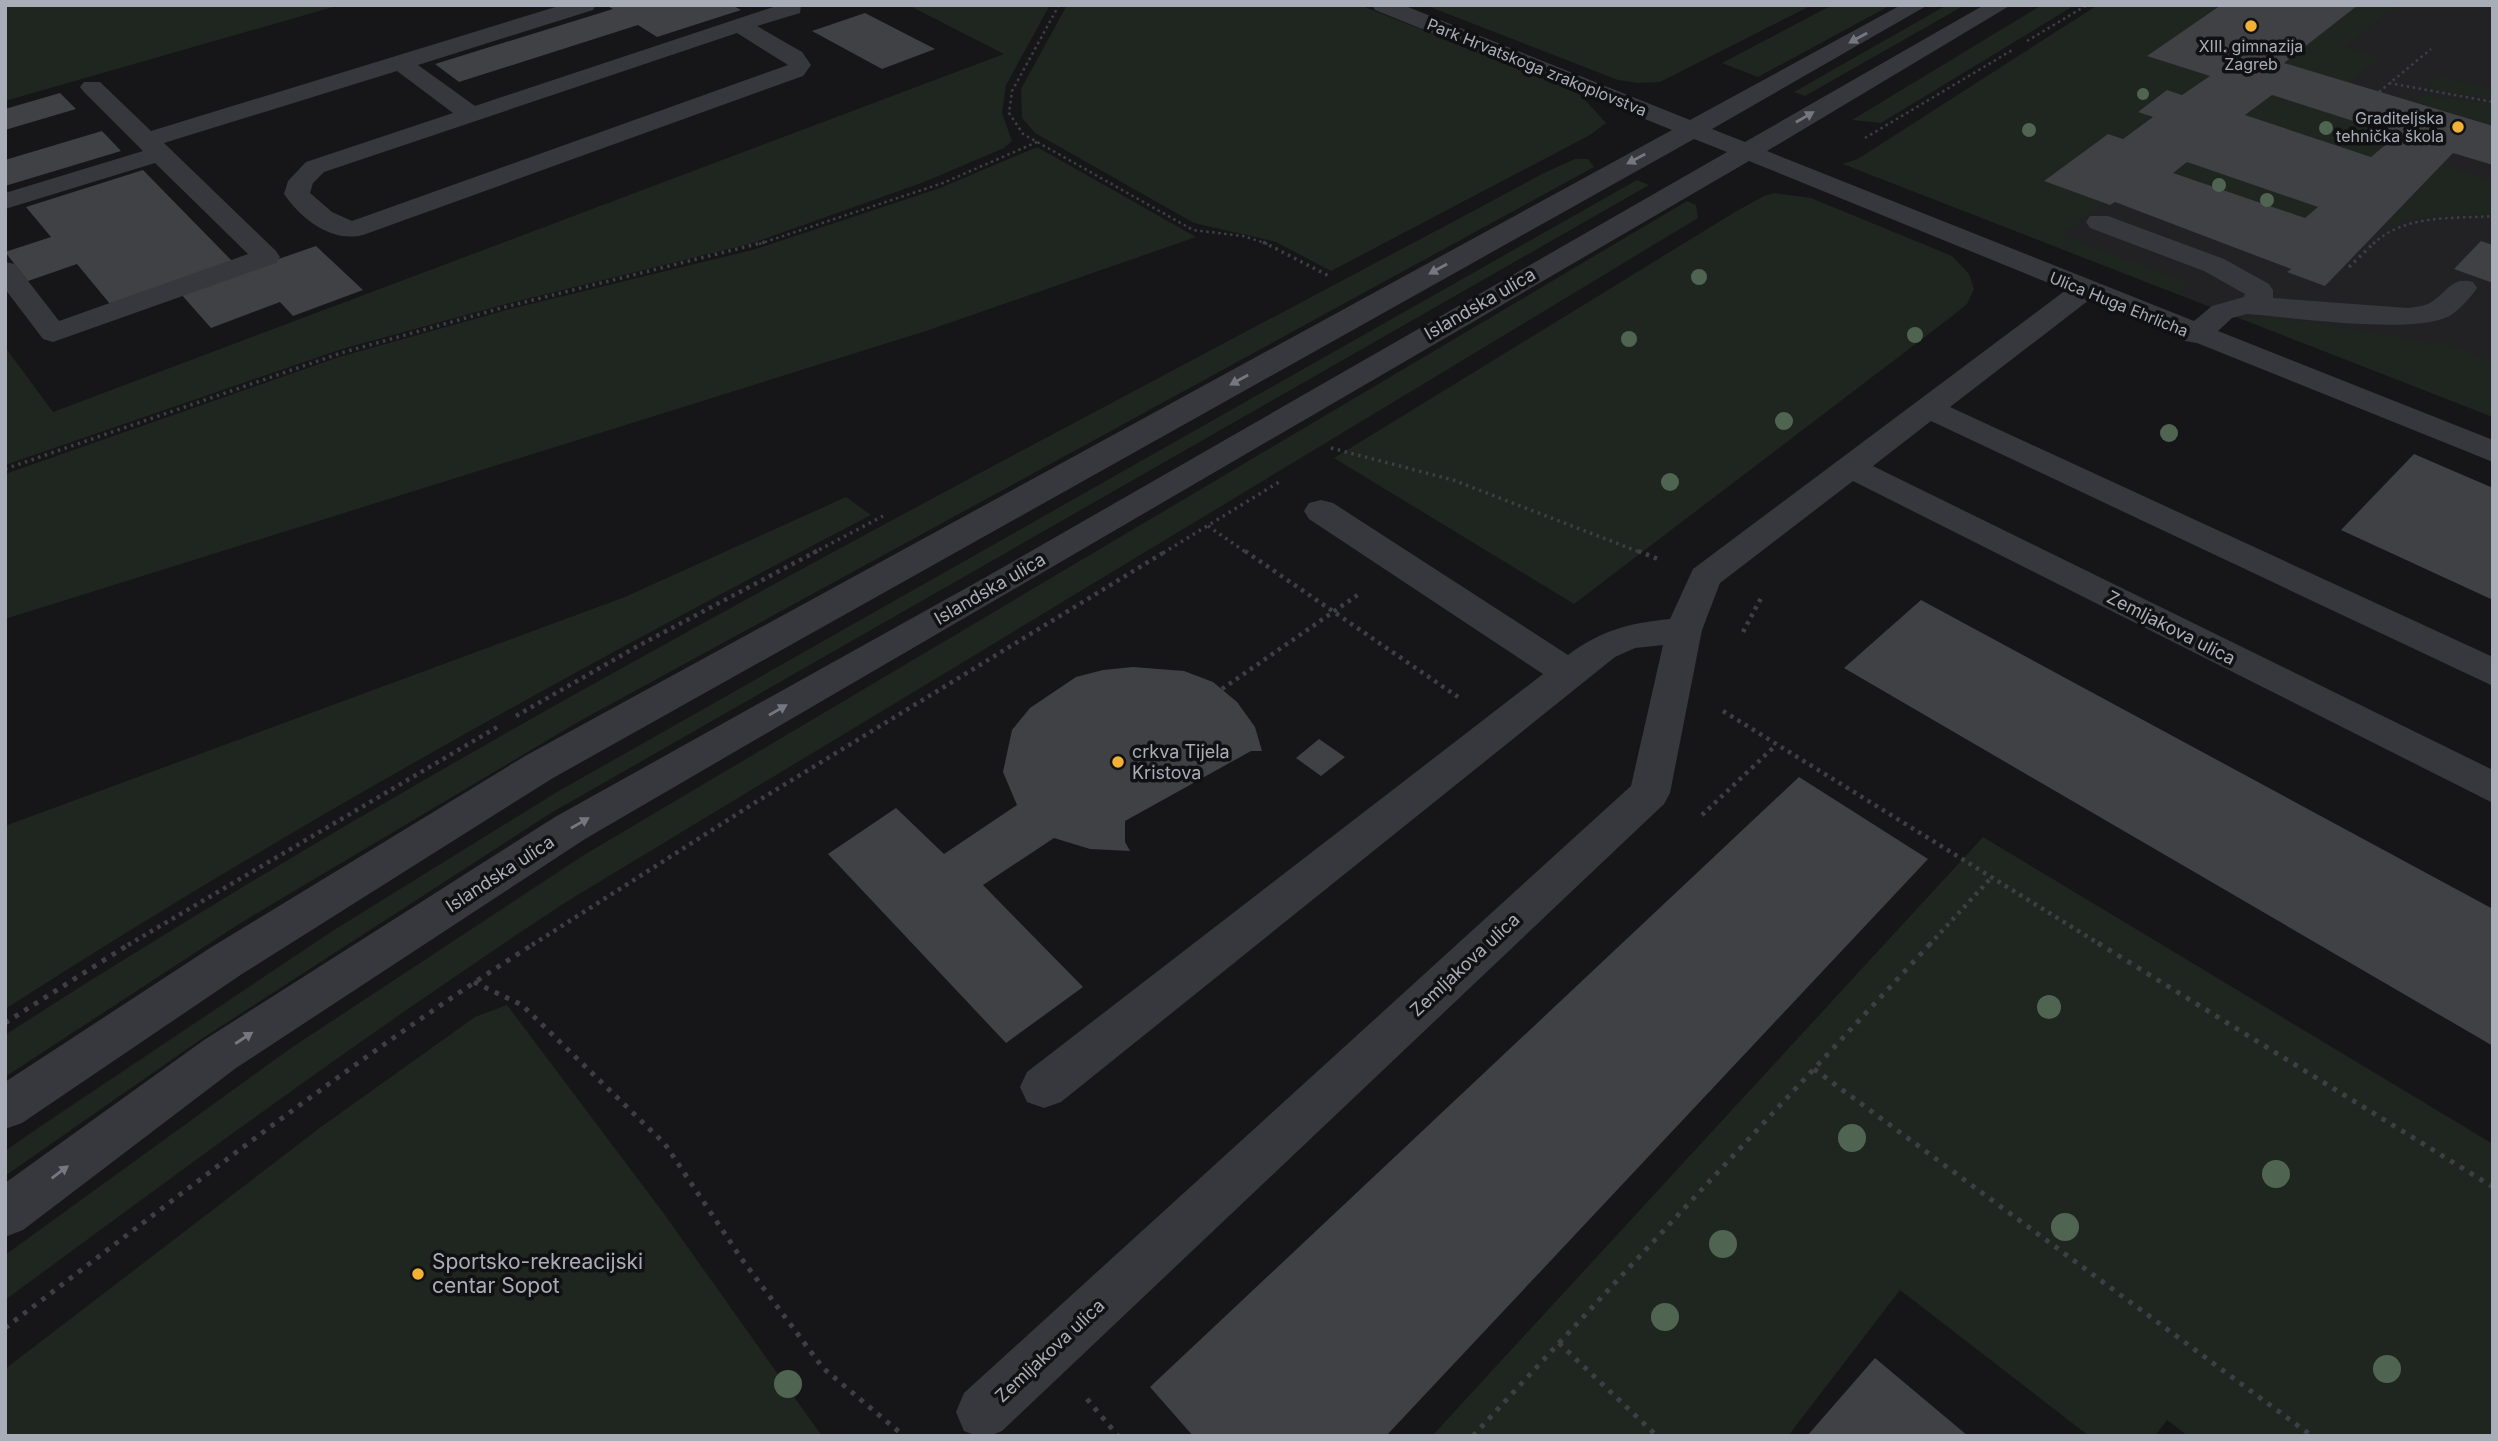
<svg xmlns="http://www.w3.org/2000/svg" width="2498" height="1441" font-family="Inter,sans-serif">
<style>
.built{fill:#222225}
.green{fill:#1e261f}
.building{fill:#404145;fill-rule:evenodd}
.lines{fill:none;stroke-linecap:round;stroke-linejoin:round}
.path-far3{stroke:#3d3f44;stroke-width:2.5;stroke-dasharray:2.5 3.5;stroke-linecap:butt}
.path-far2{stroke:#3d3f44;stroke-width:3.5;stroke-dasharray:2.5 4.5;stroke-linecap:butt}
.path-far1{stroke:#3d3f44;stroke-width:4.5;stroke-dasharray:3.5 5;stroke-linecap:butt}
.path{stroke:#3d3f44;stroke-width:5;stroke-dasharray:4.5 7;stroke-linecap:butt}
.minor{fill:#37383d;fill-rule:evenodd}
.tree{fill:#506452}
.oneway{fill:#757881}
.poi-dot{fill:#f2b134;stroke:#111113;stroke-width:2.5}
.labels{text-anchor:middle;stroke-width:7;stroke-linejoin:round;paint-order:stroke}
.far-poi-label{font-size:16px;fill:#a8adb8;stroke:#111113}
.far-street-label{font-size:16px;fill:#a8adb8;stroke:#111113}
.street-label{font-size:18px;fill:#a8adb8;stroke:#111113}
.poi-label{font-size:18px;fill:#a8adb8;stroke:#111113;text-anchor:start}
.near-poi-label{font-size:21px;fill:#a8adb8;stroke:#111113;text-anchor:start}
</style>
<rect width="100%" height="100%" fill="#161618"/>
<!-- built -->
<path class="built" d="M2098,5H2493V417L1843,164L1858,159Z"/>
<!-- green -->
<g class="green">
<path d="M5,5H340L5,101Z"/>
<path d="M908,5H1050L1006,85L1002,113L1012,141L1004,148L924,182L753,243L506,304L342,349L5,465V347L53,412L1004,54Z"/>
<path d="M1067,5H1360L1578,92L1606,123L1590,135L1331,271L1276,242L1194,223L1035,133L1022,118L1021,89Z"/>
<path d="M1425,5H1812L1660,82L1637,83L1618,80Z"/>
<path d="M1832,5H1891L1758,77L1722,63Z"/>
<path d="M1947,5H1965L1805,96L1794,92Z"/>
<path d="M2042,5H2075L1881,123L1852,120Z"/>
<path d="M2098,5H2221L2148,56L2210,76L2182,95L2167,90L2138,111L2153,117L2123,139L2108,134L2044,181L2104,203L2061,235L2190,283L2177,294L1843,164L1858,159Z"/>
<path d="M2358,5H2397L2346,47L2380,57L2350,83L2284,63Z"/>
<path d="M2439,76L2493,90V99L2426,88Z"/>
<path d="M2272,95L2397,135L2371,157L2245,115Z"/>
<path d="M2423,95L2493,104V126L2415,102Z"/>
<path d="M1037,147L1196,237L926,331L5,619V474L339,357L510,309L756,249L940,188Z"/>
<path d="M1575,159H1588L1594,167L578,722L239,924L5,1077V1035C500,716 1026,451 1544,173Z"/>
<path d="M2187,162L2318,207L2305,218L2174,173Z"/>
<path d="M2442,165L2493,182V214L2412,218L2383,227Z"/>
<path d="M1637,180L1649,185L551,813L200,1040L5,1176V1151L38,1128L334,930L557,792Z"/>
<path d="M1774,193L1811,198L1952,256L1969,274L1974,289L1967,304L1951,317L1574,604L1334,458L1735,212L1764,196Z"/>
<path d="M1687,201L1696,205L1698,218L566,902C374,1028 190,1164 5,1300V1255L291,1048L584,855Z"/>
<path d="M2271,316L2447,345L2493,361V417L2239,318Z"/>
<path d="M846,497L871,515C576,669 285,829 5,1009V826L625,597Z"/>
<path d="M1983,837L2493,1144V1436H2188L2167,1420L2155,1436H2089L1900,1290L1788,1436H1432Z"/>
<path d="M507,1005L662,1211L822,1436H5V1369L321,1127L475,1017Z"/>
</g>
<!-- building -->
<g class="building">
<path d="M613,5H732L741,10L657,37L638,25L459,82L435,64L613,9L609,7Z"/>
<path d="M2221,5H2358L2284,63L2493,126V165L2453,153L2325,286L2287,272L2291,269L2115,202L2110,205L2044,181L2108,134L2123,139L2153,117L2138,112L2167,90L2182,95L2210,76L2147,56ZM2272,95L2397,135L2371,157L2245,115ZM2187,162L2318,207L2305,218L2173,173Z"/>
<path d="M865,13L935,49L882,69L812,31Z"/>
<path d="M60,93L76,109L5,130V109Z"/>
<path d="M102,131L121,151L5,186V160Z"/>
<path d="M143,170L232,261L110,304L77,264L28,281L5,252L51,237L26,207Z"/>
<path d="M2481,241L2493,245V283L2454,269Z"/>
<path d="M316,246L363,290L293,316L280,302L211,328L180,293Z"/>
<path d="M2414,454L2493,488V600L2341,530Z"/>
<path d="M1921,600L2493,909V1046L1844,668Z"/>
<path d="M1133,667L1184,671L1213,682L1237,702L1255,727L1262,751H1251L1125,821V842L1130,851L1090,849L1054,838L983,885L1083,987L1006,1043L828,854L896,808L944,854L1017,805L1003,772L1012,730L1030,708L1076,677L1103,670Z"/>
<path d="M1319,739L1345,757L1321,776L1296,758Z"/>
<path d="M1799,777L1928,859L1386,1436H1193L1150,1387Z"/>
<path d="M1875,1358L1968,1436H1807Z"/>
</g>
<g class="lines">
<!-- path-far3 -->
<g class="path-far3">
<path d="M1059,5L1012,91L1009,113L1023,134L1193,230L1243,236L1268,244"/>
<path d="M2027,41L2087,5"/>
<path d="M2389,83L2493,102"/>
<path d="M2379,92L2431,49"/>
<path d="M1865,138L2014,49"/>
<path d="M759,244L943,183L1037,142"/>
<path d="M2373,244C2405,214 2451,219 2493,216"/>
</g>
<!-- path-far2 -->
<g class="path-far2">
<path d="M1263,242L1329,276"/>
<path d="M2349,267L2375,242"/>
<path d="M1331,448L1453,480L1642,553"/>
<path d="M5,469L341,353L505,307L765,242"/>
<path d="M1208,526L1247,553"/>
<path d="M813,553L883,516"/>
<path d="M1163,553L1279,482"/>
</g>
<!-- path-far1 -->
<g class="path-far1">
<path d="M1245,551L1458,697"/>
<path d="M1638,551L1658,559"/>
<path d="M1743,632L1761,598"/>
<path d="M1222,689L1359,594"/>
<path d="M1723,711L2101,945"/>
<path d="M516,716L638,646L817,551"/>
<path d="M1702,815L1775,746"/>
<path d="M128,945L499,726"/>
<path d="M532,945L756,802L1166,551"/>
<path d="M1929,945L1991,878"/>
</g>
<!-- path -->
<g class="path">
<path d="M2098,943L2493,1187"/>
<path d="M474,982L522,1005L665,1144L741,1258L823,1368L904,1436"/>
<path d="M5,1023L131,943"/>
<path d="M1814,1069L2312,1436"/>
<path d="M5,1328C179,1196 351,1060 535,943"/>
<path d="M1559,1343L1931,943"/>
<path d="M1087,1399L1118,1436"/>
<path d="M1473,1436L1559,1343L1657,1436"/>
</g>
<!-- minor -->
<g class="minor">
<path d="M562,5H596L593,10L418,65L475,106L779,5H801L800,13L757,26L802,52L811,65L803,76L363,235C332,243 301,219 284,194L288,181L306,162L453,113L397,71L164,143L276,251L280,257L276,263L53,342L43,339L5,289V262L15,264L59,321L248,254L155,163L5,209V193L143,151L84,92L80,87L84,82H100L151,131ZM737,33L788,65L352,221L332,212L310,193L313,183L324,172Z"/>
<path d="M1372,5H1403L1690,120L1901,5H1928L1712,129L1745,142L1984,5H2011L1767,151L2194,321L2212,306L2244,297L2245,294L2204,271L2090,228L2086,222L2090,216H2108L2224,259L2269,284L2273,290V298L2408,308C2415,307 2424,306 2430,303C2447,293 2451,276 2473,282L2477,288C2471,297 2460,309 2451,315C2418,336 2290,317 2247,314L2232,318L2218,331L2493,440V462L2197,343L2185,341L2182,337L2089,300L1950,407L2493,657V686L1931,421L1873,466L2493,770V803L1853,481L1720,583L1702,630L1670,793L1664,804L1002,1431C989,1437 977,1437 964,1431L956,1412L964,1393L1631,786L1663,645L1635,648L1615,657L1061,1102L1044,1108L1027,1102L1020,1087L1027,1072L1543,674L1309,519L1304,511L1309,503L1321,500L1333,503L1568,655C1601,630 1630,623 1670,619L1693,569L2066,290L1749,161L585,839L236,1068L23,1230L5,1237V1183L204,1040L555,817L986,577L1727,152L1694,139L553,778L242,974L22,1123L5,1129V1082L210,948L525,756L1672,130L1375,10Z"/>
</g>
</g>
<!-- trees -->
<g class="tree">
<circle cx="2143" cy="94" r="6"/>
<circle cx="2326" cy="128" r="7"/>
<circle cx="2029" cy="130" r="7"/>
<circle cx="2219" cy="185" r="7"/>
<circle cx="2267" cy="200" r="7"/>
<circle cx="1699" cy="277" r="8"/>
<circle cx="1915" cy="335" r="8"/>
<circle cx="1629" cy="339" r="8"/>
<circle cx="1784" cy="421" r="9"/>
<circle cx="2169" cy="433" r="9"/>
<circle cx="1670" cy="482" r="9"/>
<circle cx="2049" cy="1007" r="12"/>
<circle cx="1852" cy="1138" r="14"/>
<circle cx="2276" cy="1174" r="14"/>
<circle cx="2065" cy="1227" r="14"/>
<circle cx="1723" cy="1244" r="14"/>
<circle cx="1665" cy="1317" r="14"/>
<circle cx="2387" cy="1369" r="14"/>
<circle cx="788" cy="1384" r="14"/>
</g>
<!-- one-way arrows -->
<defs><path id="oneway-solid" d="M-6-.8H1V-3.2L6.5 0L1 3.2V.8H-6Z" transform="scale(1.75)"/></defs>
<g class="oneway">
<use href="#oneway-solid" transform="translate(1858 38) rotate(151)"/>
<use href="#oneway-solid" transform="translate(1805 117) rotate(-30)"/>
<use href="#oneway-solid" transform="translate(1636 159) rotate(152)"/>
<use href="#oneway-solid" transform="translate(1438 269) rotate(151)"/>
<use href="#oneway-solid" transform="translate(1239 380) rotate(151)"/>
<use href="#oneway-solid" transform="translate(778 710) rotate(-30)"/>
<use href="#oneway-solid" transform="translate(580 823) rotate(-30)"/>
<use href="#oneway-solid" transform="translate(244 1038) rotate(-33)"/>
<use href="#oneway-solid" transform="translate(60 1172) rotate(-37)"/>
</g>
<!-- markers -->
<g class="poi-dot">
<circle cx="2251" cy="26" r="7"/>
<circle cx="2458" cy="127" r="7"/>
<circle cx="1118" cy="762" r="7"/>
<circle cx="418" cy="1274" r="7"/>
</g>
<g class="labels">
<!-- far-poi labels -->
<g class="far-poi-label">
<text x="2251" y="52">XIII. gimnazija<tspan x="2251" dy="18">Zagreb</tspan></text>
<text x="2444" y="124" text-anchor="end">Graditeljska<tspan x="2444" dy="18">tehnička škola</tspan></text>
</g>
<!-- far-street labels -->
<g class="far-street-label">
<text transform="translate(1537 67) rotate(22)" y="6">Park Hrvatskoga zrakoplovstva</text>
<text transform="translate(2119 304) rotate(22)" y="6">Ulica Huga Ehrlicha</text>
</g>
<!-- street labels -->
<g class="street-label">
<text transform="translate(1480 304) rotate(-30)" y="6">Islandska ulica</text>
<text transform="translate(990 589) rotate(-30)" y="6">Islandska ulica</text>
<text transform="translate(2171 628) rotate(27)" y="6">Zemljakova ulica</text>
<text transform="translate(500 874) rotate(-33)" y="6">Islandska ulica</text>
<text transform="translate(1465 965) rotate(-43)" y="6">Zemljakova ulica</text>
<text transform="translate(1050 1351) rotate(-43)" y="6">Zemljakova ulica</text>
</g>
<!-- poi labels -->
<g class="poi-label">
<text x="1132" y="758">crkva Tijela<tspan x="1132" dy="21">Kristova</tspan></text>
</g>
<!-- near-poi labels -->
<g class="near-poi-label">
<text x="432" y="1269">Sportsko-rekreacijski<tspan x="432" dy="24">centar Sopot</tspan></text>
</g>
</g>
<!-- border -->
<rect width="2498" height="1441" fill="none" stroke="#a8adb8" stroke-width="14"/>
</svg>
